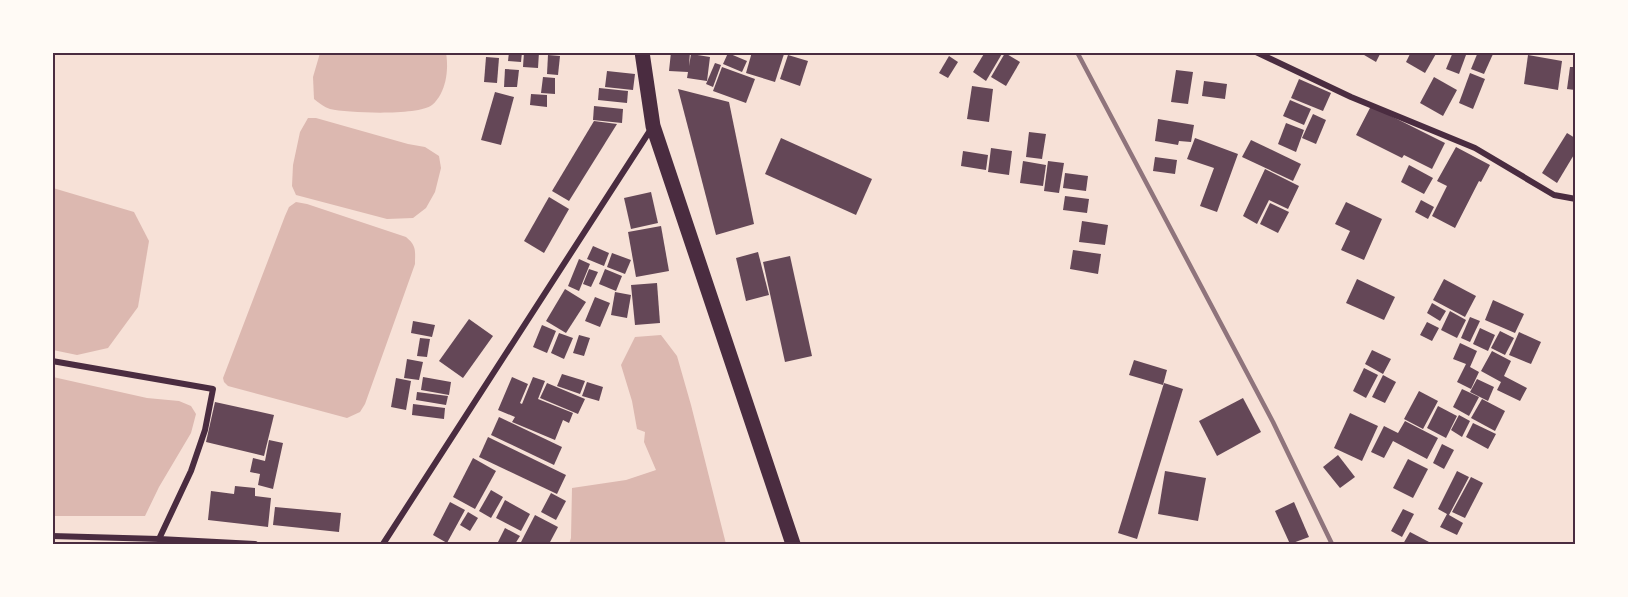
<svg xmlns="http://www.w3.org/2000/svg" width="1628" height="597" font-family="Karla,sans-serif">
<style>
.water{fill:#dcb8b0}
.building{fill:#644757}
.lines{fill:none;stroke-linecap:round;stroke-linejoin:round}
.minor{stroke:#4a2c40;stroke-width:6}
.primary{stroke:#4a2c40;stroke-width:15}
.rail{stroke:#8f747c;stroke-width:4.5}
.neatline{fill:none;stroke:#4a2c40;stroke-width:2}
</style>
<rect width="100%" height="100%" fill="#f7e1d7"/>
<!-- water -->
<g class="water">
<path d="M446,53C449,70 446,93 432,105C418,116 348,113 330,109C324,107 319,103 314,99L313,77L320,53Z"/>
<path d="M308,118H316L408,144L425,147L439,156L441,168L435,192L426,208L413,218L387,219L296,195L292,186L293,165L300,132Z"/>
<path d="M53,188L134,212L149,241L138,307L108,348L77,355L53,350Z"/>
<path d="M296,202L307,204L406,237C417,246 415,251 415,264L365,404L360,412L347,418L228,386L224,382L223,378L228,365L285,216L289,207Z"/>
<path d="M661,335L677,356L691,405L726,544H569L571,538L572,488L626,480L656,470L644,442L645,432L637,429L632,401L621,365L635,337Z"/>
<path d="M53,377L147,398L179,401L191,406L196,414L191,433L159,487L145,516H53Z"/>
</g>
<!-- building -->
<g class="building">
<path d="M509,52H522L521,62L508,61Z"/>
<path d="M524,52H539L538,68L523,67Z"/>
<path d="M671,52H690L689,66L691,54L710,57L707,81L687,78L688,72L669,71Z"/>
<path d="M752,52L784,54L775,82L746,73Z"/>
<path d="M985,52H1003L986,81L973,72Z"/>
<path d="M1359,52H1381L1376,62Z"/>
<path d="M1411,52H1437L1425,73L1406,62Z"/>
<path d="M1453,52H1459L1466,55L1459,74L1446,69Z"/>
<path d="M1478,52H1489L1493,54L1484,74L1471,69Z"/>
<path d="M728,53L747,61L742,72L723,64Z"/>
<path d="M1005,53L1020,62L1006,86L991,77Z"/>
<path d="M548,55L560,56L558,75L547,74Z"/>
<path d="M788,55L808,61L800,86L780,79Z"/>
<path d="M1528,55L1562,61L1558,90L1524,84Z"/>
<path d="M949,56L958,62L948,78L939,73Z"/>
<path d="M486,57L499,58L497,83L484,82Z"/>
<path d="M715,63L721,65L713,87L706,84Z"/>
<path d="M722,67L755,79L746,103L713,91Z"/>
<path d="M1570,67H1575V90L1567,89Z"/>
<path d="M505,69L519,70L517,87H504Z"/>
<path d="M1176,70L1193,72L1188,104L1171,102Z"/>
<path d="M607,71L635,74L633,90L605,87Z"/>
<path d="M1470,73L1485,79L1473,109L1459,103Z"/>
<path d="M543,77L555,78V94L541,93Z"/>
<path d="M1434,77L1457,90L1443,116L1420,103Z"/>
<path d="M1299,79L1331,93L1323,111L1291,98Z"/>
<path d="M1204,81L1227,84L1225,99L1202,96Z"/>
<path d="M972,86L993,89L989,122L967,119Z"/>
<path d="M599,88L628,91L627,103L598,100Z"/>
<path d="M678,89L729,102L754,224L716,235Z"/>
<path d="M495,92L514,97L501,145L481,140Z"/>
<path d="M531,94L547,95V107L530,105Z"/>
<path d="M1290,100L1311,109L1304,125L1283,116Z"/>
<path d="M594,106L623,109L622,123L593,120Z"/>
<path d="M1371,106L1445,143L1432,169L1404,155L1402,158L1356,135Z"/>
<path d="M1313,114L1326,120L1316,144L1302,138Z"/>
<path d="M1158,119L1194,125L1191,142L1179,141L1178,145L1155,141Z"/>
<path d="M594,121L617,124L569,201L552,191Z"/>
<path d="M1286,123L1304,130L1296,152L1278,144Z"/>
<path d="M1029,132L1046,134L1042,159L1026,157Z"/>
<path d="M1567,133L1575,138V153L1557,183L1542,173Z"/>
<path d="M781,138L872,179L856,215L765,174Z"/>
<path d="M1195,138L1238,154L1217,212L1200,206L1214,168L1187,159Z"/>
<path d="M1251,140L1301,164L1293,181L1242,157Z"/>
<path d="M1456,147L1490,165L1481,182L1479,181L1455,228L1432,216L1447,186L1437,181Z"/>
<path d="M991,148L1012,151L1009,175L988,172Z"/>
<path d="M963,151L988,155L986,170L961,166Z"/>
<path d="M1155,157L1177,160L1175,174L1153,171Z"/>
<path d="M1023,161L1046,165L1043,186L1020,183Z"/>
<path d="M1048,161L1064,163L1059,193L1044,191Z"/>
<path d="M1409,165L1433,178L1424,194L1401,182Z"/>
<path d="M1265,169L1299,186L1288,209L1269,200L1257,224L1243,216Z"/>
<path d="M1065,173L1088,176L1086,191L1063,188Z"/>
<path d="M651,192L658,223L631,229L624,198Z"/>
<path d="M1065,196L1089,199L1087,213L1063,210Z"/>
<path d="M549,197L569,209L544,253L524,241Z"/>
<path d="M1421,200L1434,207L1428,219L1415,212Z"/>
<path d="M1346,202L1382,219L1364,260L1341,250L1350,231L1335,224Z"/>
<path d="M1270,203L1289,212L1278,233L1260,224Z"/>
<path d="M1082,221L1108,225L1105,245L1079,242Z"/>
<path d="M661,226L669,271L636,277L628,232Z"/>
<path d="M593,246L609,253L604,266L587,259Z"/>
<path d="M1073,250L1101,254L1098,274L1070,269Z"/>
<path d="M758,252L769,295L746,301L736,258Z"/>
<path d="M612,253L631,260L625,274L607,267Z"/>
<path d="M790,256L812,356L785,362L763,262Z"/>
<path d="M579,259L590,264L579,291L568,286Z"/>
<path d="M589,269L598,272L591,287L583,284Z"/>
<path d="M605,269L622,276L616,291L599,284Z"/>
<path d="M1357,279L1395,297L1384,320L1346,303Z"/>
<path d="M1444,279L1476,296L1465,317L1433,300Z"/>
<path d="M657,283L660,323L635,325L631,285Z"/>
<path d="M565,289L586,302L566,333L546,321Z"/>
<path d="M615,292L631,295L627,318L611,315Z"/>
<path d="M595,297L610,303L600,327L585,321Z"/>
<path d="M1493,300L1524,314L1515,333L1485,320Z"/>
<path d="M1432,303L1446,311L1440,321L1427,313Z"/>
<path d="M1450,311L1466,320L1457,338L1441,330Z"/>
<path d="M1470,317L1480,321L1470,342L1461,338Z"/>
<path d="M469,319L493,336L463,378L439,361Z"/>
<path d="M413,321L435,325L432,337L411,333Z"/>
<path d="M1427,322L1439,328L1432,341L1420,335Z"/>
<path d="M542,325L556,331L547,353L533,347Z"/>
<path d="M1480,328L1495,335L1488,351L1473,344Z"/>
<path d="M1500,331L1514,338L1505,355L1491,348Z"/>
<path d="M1519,332L1541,342L1531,364L1509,355Z"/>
<path d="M559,333L573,338L564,359L551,353Z"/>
<path d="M579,335L590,338L584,356L573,353Z"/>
<path d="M420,338L430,339L427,357L417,356Z"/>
<path d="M1460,343L1477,351L1470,367L1479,372L1471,389L1457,382L1466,364L1453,359Z"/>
<path d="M1372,350L1391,359L1383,374L1365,364Z"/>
<path d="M1492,351L1511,361L1504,376L1527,388L1520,401L1497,390L1501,382L1481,371Z"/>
<path d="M407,359L423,362L419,380L404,378Z"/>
<path d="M1134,360L1167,370L1163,385L1129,375Z"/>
<path d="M1364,368L1378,375L1366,398L1353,391Z"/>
<path d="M562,374L585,381L580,394L557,386Z"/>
<path d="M1383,375L1396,382L1385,403L1372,397Z"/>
<path d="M423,377L451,382L449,395L421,390Z"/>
<path d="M512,377L528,384L520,403L522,404L533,377L545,381L538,399L573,413L569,423L563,420L555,440L512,422L515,417L498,410Z"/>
<path d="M396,378L411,381L406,410L391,407Z"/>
<path d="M1477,379L1494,387L1488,401L1470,392Z"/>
<path d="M587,382L603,387L599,401L582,396Z"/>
<path d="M547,383L585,399L578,414L540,398Z"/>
<path d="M1164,383L1183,389L1137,539L1118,533Z"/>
<path d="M1462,389L1479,397L1469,416L1453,407Z"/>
<path d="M1419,391L1438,401L1423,429L1404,419Z"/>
<path d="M417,392L448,396L446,405L416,400Z"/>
<path d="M1243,398L1261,432L1217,456L1199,421Z"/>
<path d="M1482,399L1505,411L1495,431L1471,418Z"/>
<path d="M215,402L274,415L264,456L206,442Z"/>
<path d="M413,404L445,408L444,419L412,415Z"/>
<path d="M1438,406L1457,416L1446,438L1427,428Z"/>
<path d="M1350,413L1378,426L1362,461L1334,448Z"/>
<path d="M1459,415L1470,421L1462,437L1451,430Z"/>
<path d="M499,417L562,447L554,465L491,435Z"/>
<path d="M1405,421L1438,438L1427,459L1393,441L1384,458L1371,452L1384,426L1398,433Z"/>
<path d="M1473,423L1496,434L1488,449L1466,437Z"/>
<path d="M488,437L566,475L557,494L479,457Z"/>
<path d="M269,440L283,443L273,489L258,485L260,474L250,472L253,458L265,461Z"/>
<path d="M1442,444L1454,450L1444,469L1433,463Z"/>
<path d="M1338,455L1355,477L1340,488L1323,467Z"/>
<path d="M473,458L496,471L475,509L453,497Z"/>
<path d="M1408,459L1428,469L1413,498L1393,488Z"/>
<path d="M1165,471L1206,478L1198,521L1158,514Z"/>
<path d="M1457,471L1469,477L1449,515L1463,523L1457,535L1440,527L1447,514L1438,509Z"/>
<path d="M1471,477L1483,483L1465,518L1452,512Z"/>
<path d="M235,486L255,488V496L271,498L268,527L208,520L211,491L234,494Z"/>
<path d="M491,490L503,497L491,518L479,511Z"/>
<path d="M551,493L566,501L556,520L541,512Z"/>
<path d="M505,500L530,514L521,531L496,518Z"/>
<path d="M450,502L465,510L447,543L433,535Z"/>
<path d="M1294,502L1309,537L1290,544L1275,511Z"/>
<path d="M275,507L341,513L339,532L273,525Z"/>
<path d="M1403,509L1414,514L1402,537L1391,531Z"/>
<path d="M468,512L478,518L470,531L460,525Z"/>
<path d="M535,515L558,527L549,544H520Z"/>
<path d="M505,528L520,536L515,544H503L498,542Z"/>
<path d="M1410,532L1429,542L1428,544H1403Z"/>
</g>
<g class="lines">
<!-- minor -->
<g class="minor">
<path d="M1256,52L1351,97L1475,148L1554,195L1576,199"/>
<path d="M52,361L213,389L205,430L191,471L159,539"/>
<path d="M52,536L159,539L255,544"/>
<path d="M383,544L651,129"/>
</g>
<!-- primary -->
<path class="primary" d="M642,52L653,126L793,544"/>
<!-- rail -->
<path class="rail" d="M1077,52L1273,422L1332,544"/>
</g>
<!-- border -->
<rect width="1628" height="597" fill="none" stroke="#fffaf5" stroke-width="108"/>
<rect x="54" y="54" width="1520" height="489" class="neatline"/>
</svg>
